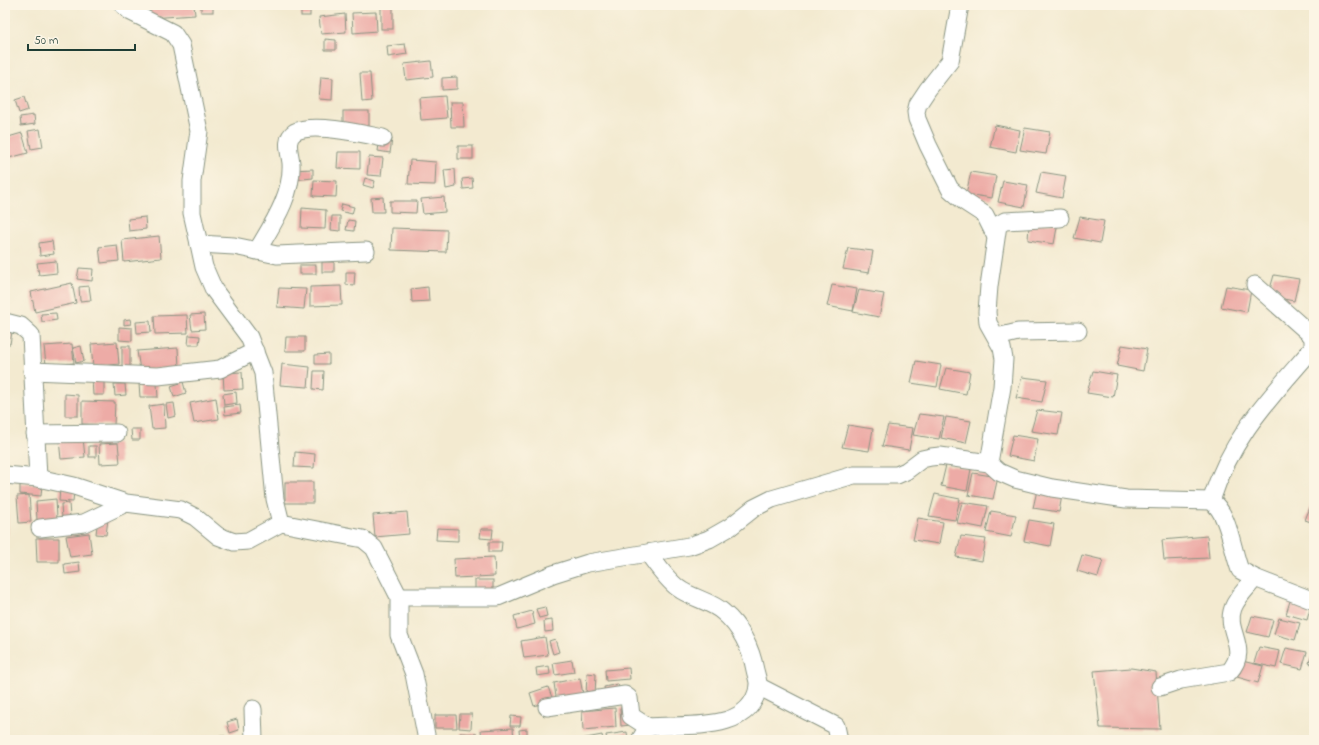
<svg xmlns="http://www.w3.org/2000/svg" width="1319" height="745" font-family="'Indie Flower',sans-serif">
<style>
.building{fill:#edaba6}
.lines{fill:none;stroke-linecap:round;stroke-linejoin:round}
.minor-casing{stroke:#899482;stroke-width:19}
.minor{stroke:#fff;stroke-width:17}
</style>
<rect width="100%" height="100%" fill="#fcf5e5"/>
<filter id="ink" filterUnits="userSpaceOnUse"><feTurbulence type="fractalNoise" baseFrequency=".025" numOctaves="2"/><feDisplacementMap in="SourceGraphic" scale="8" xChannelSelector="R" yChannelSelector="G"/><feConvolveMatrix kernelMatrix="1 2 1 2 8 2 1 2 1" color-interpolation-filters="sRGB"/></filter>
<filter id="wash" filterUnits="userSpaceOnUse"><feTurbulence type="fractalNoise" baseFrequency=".012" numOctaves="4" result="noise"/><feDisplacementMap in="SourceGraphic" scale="16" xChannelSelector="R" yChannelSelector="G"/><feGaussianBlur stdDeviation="0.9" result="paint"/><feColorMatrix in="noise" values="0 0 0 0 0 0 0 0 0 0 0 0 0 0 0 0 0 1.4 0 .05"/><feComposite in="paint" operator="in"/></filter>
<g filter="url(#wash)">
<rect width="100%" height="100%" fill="#f3ead0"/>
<g id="blocks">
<!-- building -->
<g class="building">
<path d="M149,5H194L195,15L150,18Z"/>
<rect x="201" y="5" width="12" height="7"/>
<rect x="301" y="5" width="9" height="11"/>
<rect x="381" y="5" width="12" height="24"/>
<path d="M376,12L377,31L353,33L352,13Z"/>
<path d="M345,14L346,32L321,34L319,17Z"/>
<path d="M325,39L336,40V50H325Z"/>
<path d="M405,44L407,54L388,57L387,46Z"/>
<path d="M431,61L433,77L406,80L404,64Z"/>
<path d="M360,73H370L372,101L362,102Z"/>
<path d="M321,77L333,78L332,100L319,99Z"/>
<path d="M457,77V89L442,90V78Z"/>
<path d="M445,96L447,118L421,120L419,98Z"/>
<path d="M24,97L28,110L19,113L15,100Z"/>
<path d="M450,102H463L464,127H451Z"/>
<rect x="343" y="111" width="26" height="20"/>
<path d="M34,115L35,124L21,126L20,117Z"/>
<path d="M995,125L1020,130L1016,152L990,147Z"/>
<path d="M1025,128L1050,132L1046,154L1020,150Z"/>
<path d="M40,129L43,147L31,149L28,131Z"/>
<path d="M22,133L28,153L5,159V138Z"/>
<path d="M380,138L392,139L390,153L378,151Z"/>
<rect x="458" y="146" width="15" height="13"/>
<path d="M338,152H360V169L337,168Z"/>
<path d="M369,157L383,158L381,176L367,175Z"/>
<path d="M410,160L436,162L435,185L408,184Z"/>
<path d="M313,169V178L293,180L292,170Z"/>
<path d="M455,169L456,187L446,189L444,170Z"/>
<path d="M971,172L996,176L992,198L966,194Z"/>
<path d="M1041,172L1066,176L1062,198L1036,193Z"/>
<path d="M365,178L375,181L373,188L363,185Z"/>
<path d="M472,178L473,188L463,189L462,179Z"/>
<path d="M314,180L337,181L336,197L313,196Z"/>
<path d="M1003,181L1028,185L1024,207L998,202Z"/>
<path d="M383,197L384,212H372L371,198Z"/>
<path d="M444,197L445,212L423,214L421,199Z"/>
<path d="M390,201H417L416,213L390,212Z"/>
<path d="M342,204L354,207L352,214L340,211Z"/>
<path d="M302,208L326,210L325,229L301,228Z"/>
<path d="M332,216H340V231L331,230Z"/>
<path d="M145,217L146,229L129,231L128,219Z"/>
<path d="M1080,217L1104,221L1100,243L1074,238Z"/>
<path d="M348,220L355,221L354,231L346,230Z"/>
<path d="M1058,222L1054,244L1028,240L1029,225Z"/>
<path d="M392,228L447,230L446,252L391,250Z"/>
<path d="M159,236L161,258L124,262L122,240Z"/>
<path d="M52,241L54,254L40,256L39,243Z"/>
<path d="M117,245L119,261L101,263L99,247Z"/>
<path d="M848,248L873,251L869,273L843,269Z"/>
<path d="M56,261L57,273L39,275L37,263Z"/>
<rect x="322" y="262" width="12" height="10"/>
<rect x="300" y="265" width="16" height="9"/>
<path d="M79,268L93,269L92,281L77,279Z"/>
<path d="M346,272H355L354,286L346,285Z"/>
<path d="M1274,275L1299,279L1294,301L1268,296Z"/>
<path d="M72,283L76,303L35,312L31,292Z"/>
<path d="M832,285L857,289L853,311L827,306Z"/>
<path d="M89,286L91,300L80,301L79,287Z"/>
<path d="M341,286L342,305L310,306V287Z"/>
<path d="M1226,286L1251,290L1247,312L1221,307Z"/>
<path d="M428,287L429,301L412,302L411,289Z"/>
<path d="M279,288L306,289L304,309L277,307Z"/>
<path d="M859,290L884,294L879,317L853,312Z"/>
<path d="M56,313L57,320L42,322L41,314Z"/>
<path d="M204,314L205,329L192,330L190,315Z"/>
<path d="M187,315L188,333L155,334L154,316Z"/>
<path d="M130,319L131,324L124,325V320Z"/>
<path d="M150,321L151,332L137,333L136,322Z"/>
<path d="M119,327L132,328V341L119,340Z"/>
<path d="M5,331L12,332L10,344H5Z"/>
<path d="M189,335L200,336L199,345H188Z"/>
<path d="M286,337H305V351H285Z"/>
<path d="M117,342L119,364L93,367L91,344Z"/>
<path d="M72,344L74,363L46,365L44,346Z"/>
<path d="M1122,345L1147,349L1143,371L1117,366Z"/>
<path d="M81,346L84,361L76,363L73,348Z"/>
<rect x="122" y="346" width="8" height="21"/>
<path d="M178,348L179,368L140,370L137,351Z"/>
<path d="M329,354V364H315V355Z"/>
<path d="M916,361L941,365L937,387L911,383Z"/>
<path d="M282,364L310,367L308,387L280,385Z"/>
<path d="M946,368L970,372L966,394L940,389Z"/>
<path d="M314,371H324L323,390L313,389Z"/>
<path d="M1093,371L1117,375L1113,397L1087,393Z"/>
<path d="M242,372L243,389L224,390L223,373Z"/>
<path d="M1022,377L1047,380L1042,402L1016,398Z"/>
<path d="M92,379H104V395H93Z"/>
<path d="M183,382L186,393L174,397L171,386Z"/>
<path d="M114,384H125L126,395L115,396Z"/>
<path d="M139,384H157L158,397H140Z"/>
<path d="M236,392L237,403L224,405L223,394Z"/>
<path d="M65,394L78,395V416H65Z"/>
<path d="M216,398L219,419L194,423L190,403Z"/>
<path d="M82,401L115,402L114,425L82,424Z"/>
<path d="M174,403L176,416L168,418L166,404Z"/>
<path d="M164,404L165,428L152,429L149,406Z"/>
<path d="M240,405L241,413L225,415L224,407Z"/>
<path d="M1037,410L1062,413L1058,435L1031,431Z"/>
<path d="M919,414L944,417L939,439L913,435Z"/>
<path d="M946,417L971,421L966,443L941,438Z"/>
<path d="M848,425L873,429L869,451L842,447Z"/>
<path d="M888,425L913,428L909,450L882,446Z"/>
<path d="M131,429H140V440H132Z"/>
<path d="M1013,435L1038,439L1034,461L1008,456Z"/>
<path d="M83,438L85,457L61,459L59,440Z"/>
<path d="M118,443L120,463L100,464L99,444Z"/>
<rect x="89" y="446" width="7" height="11"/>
<path d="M295,452L315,454L314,468L294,467Z"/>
<path d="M946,465L971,469L967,491L941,486Z"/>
<path d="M973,473L998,477L993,499L968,495Z"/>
<rect x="285" y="482" width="28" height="21"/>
<path d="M20,483L42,485L41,496L20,494Z"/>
<path d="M1038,486L1063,490L1059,512L1033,508Z"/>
<path d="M60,488L74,490L73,502L59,501Z"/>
<path d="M5,493H8L7,506H5Z"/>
<path d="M935,494L960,499L955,520L929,516Z"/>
<path d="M29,495L31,522L19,523L17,496Z"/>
<path d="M56,499L57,518L37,520L36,501Z"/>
<path d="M962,502L988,506L983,528L957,523Z"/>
<path d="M69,503L70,518H62L61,504Z"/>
<path d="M1311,505H1314V523L1305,520Z"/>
<path d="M991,511L1016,515L1011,537L986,532Z"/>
<path d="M407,512L409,534L375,537L373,515Z"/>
<rect x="5" y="513" width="3" height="22"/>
<path d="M98,518L108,519L106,535L96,534Z"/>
<path d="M918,518L943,522L939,544L913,540Z"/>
<path d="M1029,520L1054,524L1050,546L1024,541Z"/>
<path d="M437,528L458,529V541L436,540Z"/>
<path d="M481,529H493L492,539L480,538Z"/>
<path d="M89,533L92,554L70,557L66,536Z"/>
<path d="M961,536L986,539L982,561L956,557Z"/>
<path d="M1207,536L1209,558L1164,560L1162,540Z"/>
<path d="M36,538H59V562H37Z"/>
<path d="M489,542H502L501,552H489Z"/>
<path d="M1082,555L1103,560L1098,577L1077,571Z"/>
<path d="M494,557L495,576L455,578L454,559Z"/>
<path d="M79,562L80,572L65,574L64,564Z"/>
<rect x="475" y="580" width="18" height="15"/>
<path d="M1291,598L1312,602L1307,620L1286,614Z"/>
<path d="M545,607L547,616L539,618L536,609Z"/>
<path d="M532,611L535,624L517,629L514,616Z"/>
<path d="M1252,616L1273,620L1268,637L1247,632Z"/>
<path d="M1279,618L1300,623L1295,640L1274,634Z"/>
<path d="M552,620L553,631L545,632L544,621Z"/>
<path d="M545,637L548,655L524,658L521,641Z"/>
<path d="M555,639L559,652L553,654L549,641Z"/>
<path d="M1259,647L1280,651L1276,668L1254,663Z"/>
<path d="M1286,648L1307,652L1302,669L1281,664Z"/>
<path d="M1314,649V665L1309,663Z"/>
<path d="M572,660L574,672L555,675L553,663Z"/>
<path d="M1242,661L1263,666L1258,683L1237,677Z"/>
<path d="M549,666L550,674L537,676L536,668Z"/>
<path d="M629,668L630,679L606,681L605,670Z"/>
<path d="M1131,668L1156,672L1160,729L1100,728L1094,671Z"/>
<path d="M587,673L596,674L595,695H586Z"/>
<path d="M580,678L584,700L557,704L554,683Z"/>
<path d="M618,684L620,693L606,696L604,687Z"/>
<path d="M548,687L553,700L534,706L530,693Z"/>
<path d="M615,708L616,727L583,730L582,711Z"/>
<path d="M620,708H629L631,725L621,726Z"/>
<path d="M460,714H472L471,729L459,728Z"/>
<path d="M435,715H456L457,728H435Z"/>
<path d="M511,716L521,717L520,726H510Z"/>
<path d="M237,719L239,730L230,733L227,722Z"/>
<path d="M513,728L514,740H482L481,730Z"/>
<path d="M527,729V740H520L519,730Z"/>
<path d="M627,732L628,740H607L606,735Z"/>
<path d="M460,733L477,734V740H460Z"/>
<path d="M602,735L603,740H581V739Z"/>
<path d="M225,736V740H201V737Z"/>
</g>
</g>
</g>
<g filter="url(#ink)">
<use href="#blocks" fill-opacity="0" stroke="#899482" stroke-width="1"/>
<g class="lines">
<!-- minor casing -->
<g class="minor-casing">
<g id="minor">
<path d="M123,5L131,12L173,33L181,45L199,131L192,181V213L199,244L204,267L214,290L249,337L263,373L275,499L281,523L363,539L374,548L399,597V635L414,674L427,740"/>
<path d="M960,5L950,61L928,89L918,104L916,112L917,119L928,145L950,189L965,202L985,215L995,235"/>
<path d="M199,244L234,246L277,255L366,251"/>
<path d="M257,251C272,225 293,195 291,163C290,153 284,139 295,132C312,122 364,134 383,138"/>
<path d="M5,322L21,326L31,335L38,478"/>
<path d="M997,337L1018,332L1078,331"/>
<path d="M32,371L158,376L220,369L255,351"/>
<path d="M35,434L117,433"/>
<path d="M989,463L1002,387L1004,359L1002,348L988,323L987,312L989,286L998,225L1005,221L1060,218"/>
<path d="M5,475L38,478L74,486L126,503L181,510L195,517L218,536L234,542L248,541L281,523"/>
<path d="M1211,501C1231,437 1270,398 1313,348V338L1310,334L1255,285"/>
<path d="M40,528L84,523L126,503"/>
<path d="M399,597H498L553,574L588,563L689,546L709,539L730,527L754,508L772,499L854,475H897L906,471L922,459L931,457L940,456L989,463L999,472L1015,479L1052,488L1126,499L1211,501C1229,513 1232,550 1240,570L1255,578L1314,601"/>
<path d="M758,686L836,726L839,740"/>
<path d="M1160,687L1181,680L1229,672C1251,648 1224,632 1233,608C1237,597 1248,587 1255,578"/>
<path d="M547,707L625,695L629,698L631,716L648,727"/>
<path d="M253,709L254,740"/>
<path d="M640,740L648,727C682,723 750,735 758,687C759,682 756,675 755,670C751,648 740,626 723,612C711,601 691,598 678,588C666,579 657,565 648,553"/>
</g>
</g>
<!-- minor -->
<use href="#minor" class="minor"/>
</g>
</g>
<!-- margin -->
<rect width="1319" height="745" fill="none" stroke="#fcf5e5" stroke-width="20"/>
<!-- scale -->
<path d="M28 44v6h107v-6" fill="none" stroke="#1f3d34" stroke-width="2"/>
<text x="34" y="44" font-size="12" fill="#1f3d34" stroke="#fcf5e5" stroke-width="3" paint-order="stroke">50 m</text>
</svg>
